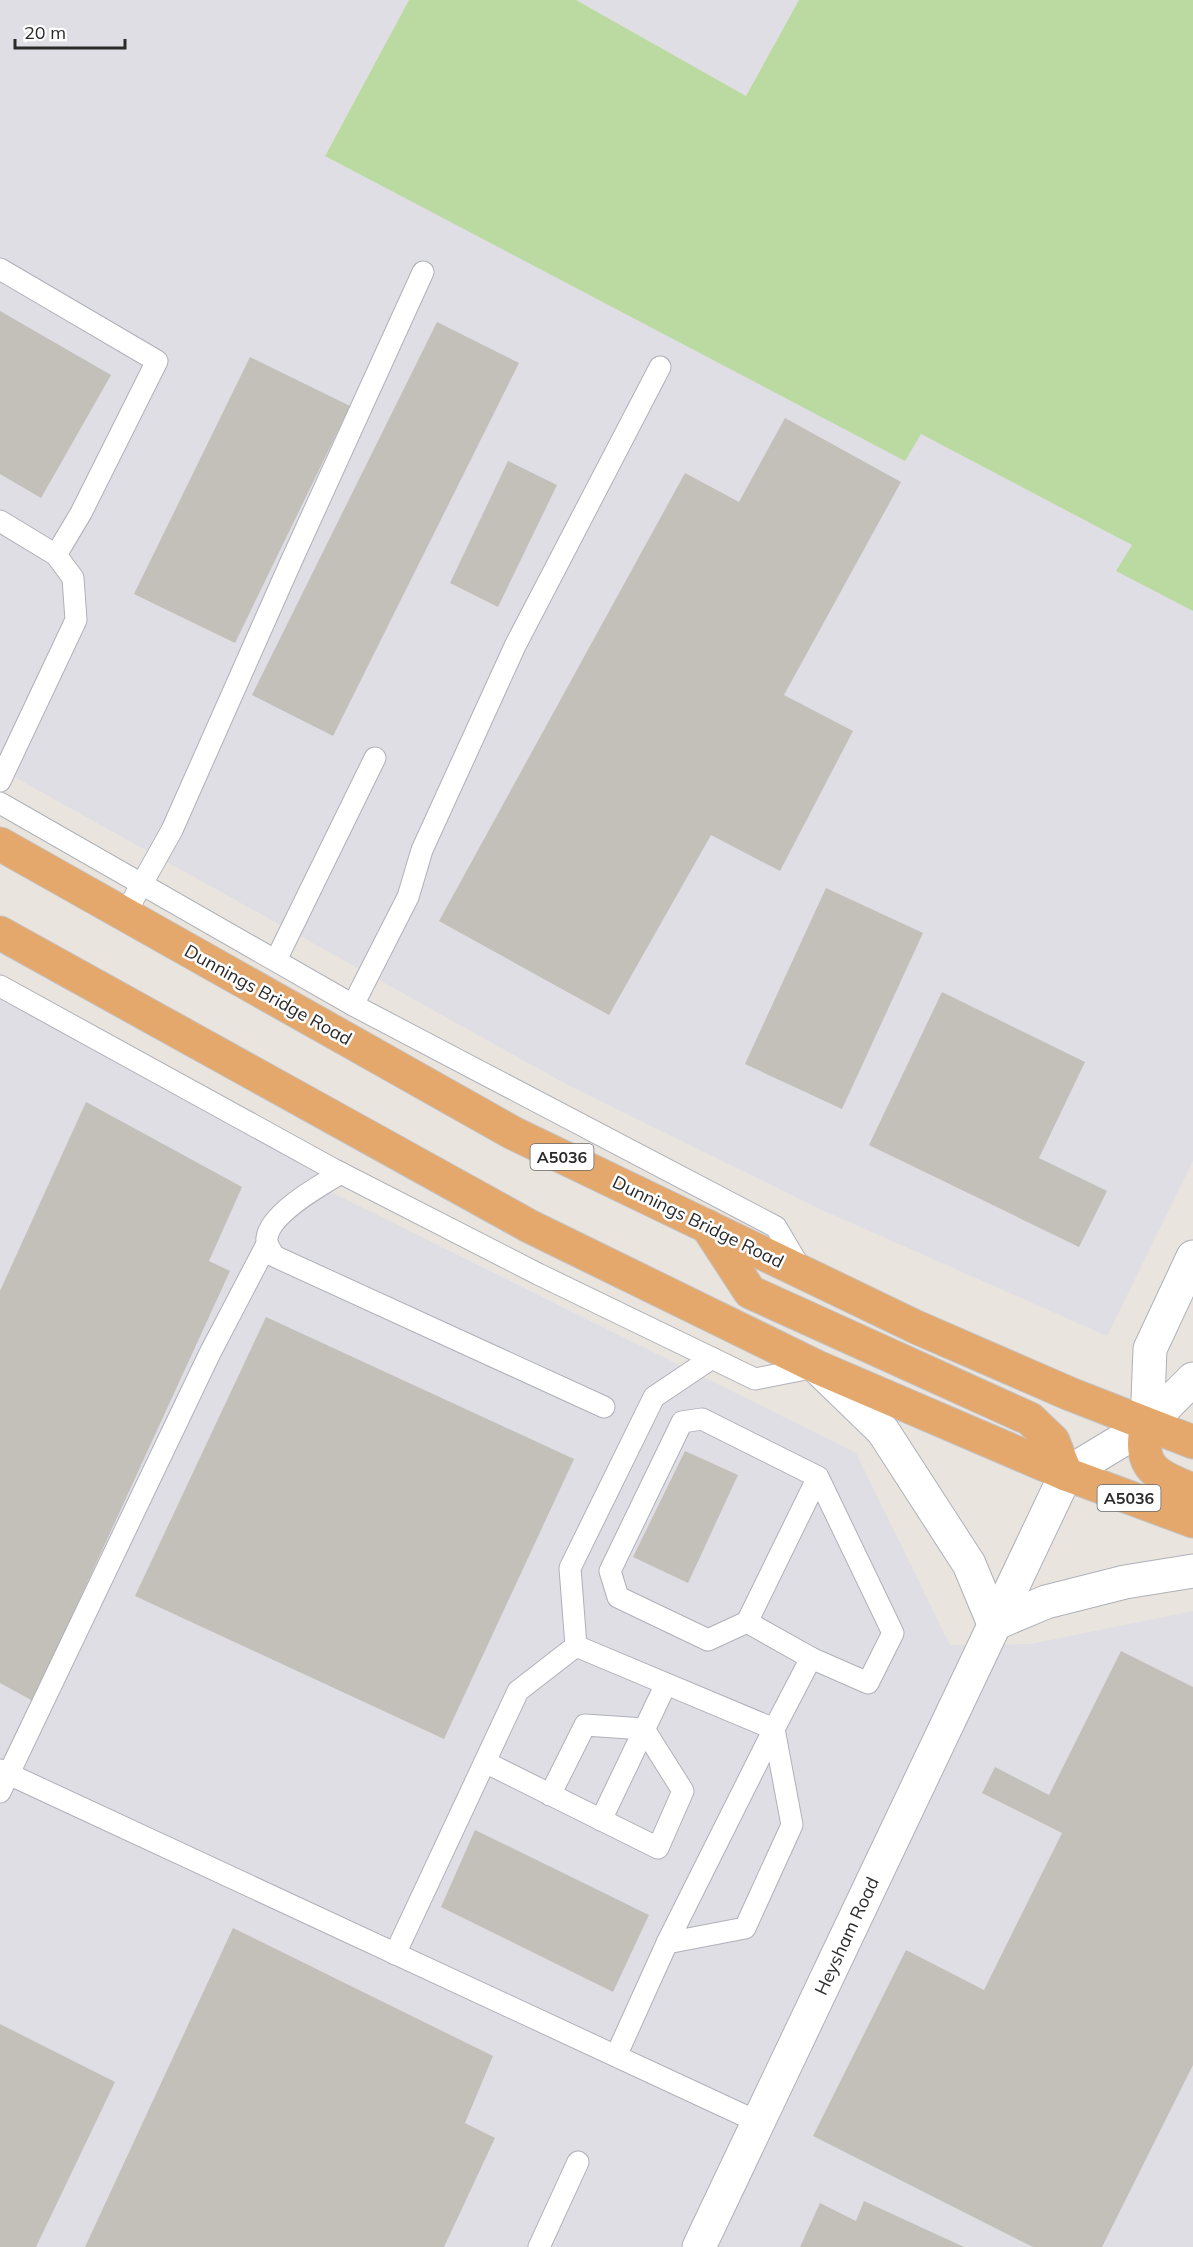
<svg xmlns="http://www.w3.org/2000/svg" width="1193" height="2247" font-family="Mulish,sans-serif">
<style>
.industrial{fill:#dfdee4}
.green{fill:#badaa1}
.building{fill:#c3bfb9}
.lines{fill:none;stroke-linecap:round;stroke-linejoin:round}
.service-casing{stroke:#aeb1b9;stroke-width:23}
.minor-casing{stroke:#aeb1b9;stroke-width:35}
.trunk-casing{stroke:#c3c3c3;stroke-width:35}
.service{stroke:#fff;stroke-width:21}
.minor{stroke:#fff;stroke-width:33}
.trunk{stroke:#e5a86c;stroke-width:33}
.labels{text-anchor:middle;stroke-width:5;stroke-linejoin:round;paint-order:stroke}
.shield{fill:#fff;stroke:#6a6a6a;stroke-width:1.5}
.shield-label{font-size:16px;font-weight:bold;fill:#2a2a2a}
.street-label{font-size:18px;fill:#2a2a2a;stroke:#fff}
</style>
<rect width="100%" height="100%" fill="#eae4de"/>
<!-- industrial -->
<g class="industrial">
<path d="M0,0H409L325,155L904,460L921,434L1132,545L1117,571L1193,611V1161L1107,1336L822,1210L566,1084L0,769Z"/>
<path d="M576,0H799L746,96Z"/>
<path d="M0,996L333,1169L323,1188L856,1453L950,1645L1030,1644L1193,1611V2247H0Z"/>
</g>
<!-- green -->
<path class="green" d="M409,0H576L746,96L799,0H1193V611L1116,571L1132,545L921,434L905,461L325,156Z"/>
<!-- building -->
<g class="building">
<path d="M0,311L111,375L41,498L0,474Z"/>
<path d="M437,322L519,363L333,736L252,695Z"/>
<path d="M250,357L350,406L235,643L134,594Z"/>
<path d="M785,418L901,482L784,695L853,731L780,871L711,835L609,1015L439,921L685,473L739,502Z"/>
<path d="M508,461L557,485L498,607L450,583Z"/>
<path d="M826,888L923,933L842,1109L745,1064Z"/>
<path d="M942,992L1085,1062L1039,1158L1107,1191L1079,1247L869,1145Z"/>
<path d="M86,1102L242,1187L209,1261L230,1271L33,1701L0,1683V1291Z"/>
<path d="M266,1317L574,1459L444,1739L135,1596Z"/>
<path d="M685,1451L738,1475L688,1583L633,1557Z"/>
<path d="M1121,1651L1193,1687V2065L1102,2247H1033L813,2136L906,1950L984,1990L1062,1833L982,1793L995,1767L1049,1795Z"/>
<path d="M475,1830L649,1915L613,1992L441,1907Z"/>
<path d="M233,1928L493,2056L465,2123L495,2138L444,2247H85Z"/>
<path d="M0,2024L115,2082L36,2247H0Z"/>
<path d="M864,2201L964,2247H800L820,2203L856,2221Z"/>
</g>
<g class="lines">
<!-- service casing -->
<g class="service-casing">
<g id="service">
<path d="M0,269L157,361L81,513L56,555"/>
<path d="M0,521L56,555L73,578L76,620L0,781"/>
<path d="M0,803L353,1005L776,1227L802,1271"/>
<path d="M125,914L172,830L290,564L423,272"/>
<path d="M276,960L375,758"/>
<path d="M0,986L333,1169L538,1274L755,1379L816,1367"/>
<path d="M353,1005L408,897L422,850L515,646L660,367"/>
<path d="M341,1173C321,1185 270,1213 267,1238C266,1245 271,1250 274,1256L604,1407"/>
<path d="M576,1646L570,1568L654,1397L712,1358"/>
<path d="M811,1658L868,1683L893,1633L818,1477L702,1419L682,1422L610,1571L618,1597L708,1640L747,1622L818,1477"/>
<path d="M485,1762L658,1848L683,1791L644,1729L585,1725L550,1795"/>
<path d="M0,1770L758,2122"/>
<path d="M0,1792L210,1353L267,1244"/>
<path d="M601,1820L666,1684"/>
<path d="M667,1943L745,1928L792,1825L774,1729"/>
<path d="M395,1954L518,1691L576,1646L774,1729L811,1658L747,1622"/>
<path d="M616,2056L667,1943L774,1729"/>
<path d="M539,2247L578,2162"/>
</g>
</g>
<!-- minor casing -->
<g class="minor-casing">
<g id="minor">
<path d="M818,1368L883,1431L969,1564L994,1624L1046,1602L1125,1582L1193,1571"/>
<path d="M1147,1425L1150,1349L1193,1257"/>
<path d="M699,2247L1066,1474L1147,1425L1193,1379"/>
</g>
</g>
<!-- trunk casing -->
<g class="trunk-casing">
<g id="trunk">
<path d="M0,844L513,1133L916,1327L1070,1394L1193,1442"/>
<path d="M0,933L529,1226L817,1367L1066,1474L1193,1521"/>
<path d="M707,1226L750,1292L1030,1419L1053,1441L1066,1474"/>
<path d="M1147,1425C1137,1467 1156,1476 1193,1490"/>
</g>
</g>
<!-- service -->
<use href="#service" class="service"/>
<!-- minor -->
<use href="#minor" class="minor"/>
<!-- trunk -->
<use href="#trunk" class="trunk"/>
</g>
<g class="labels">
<!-- shield labels -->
<g class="shield">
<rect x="530.5" y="1144" width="63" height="26" rx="4.5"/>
<rect x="1097.5" y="1485" width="63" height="26" rx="4.5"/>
</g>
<g class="shield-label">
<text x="562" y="1163">A5036</text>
<text x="1129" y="1504">A5036</text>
</g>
<!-- street labels -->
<g class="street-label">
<text transform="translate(268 995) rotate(29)" y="6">Dunnings Bridge Road</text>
<text transform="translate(698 1222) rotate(26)" y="6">Dunnings Bridge Road</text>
<text transform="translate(847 1936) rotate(-65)" y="6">Heysham Road</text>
</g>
</g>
<!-- scale -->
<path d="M15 39v9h110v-9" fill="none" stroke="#2a2a2a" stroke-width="3"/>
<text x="24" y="39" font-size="18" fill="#2a2a2a" stroke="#ffffff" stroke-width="4.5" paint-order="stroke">20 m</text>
</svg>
